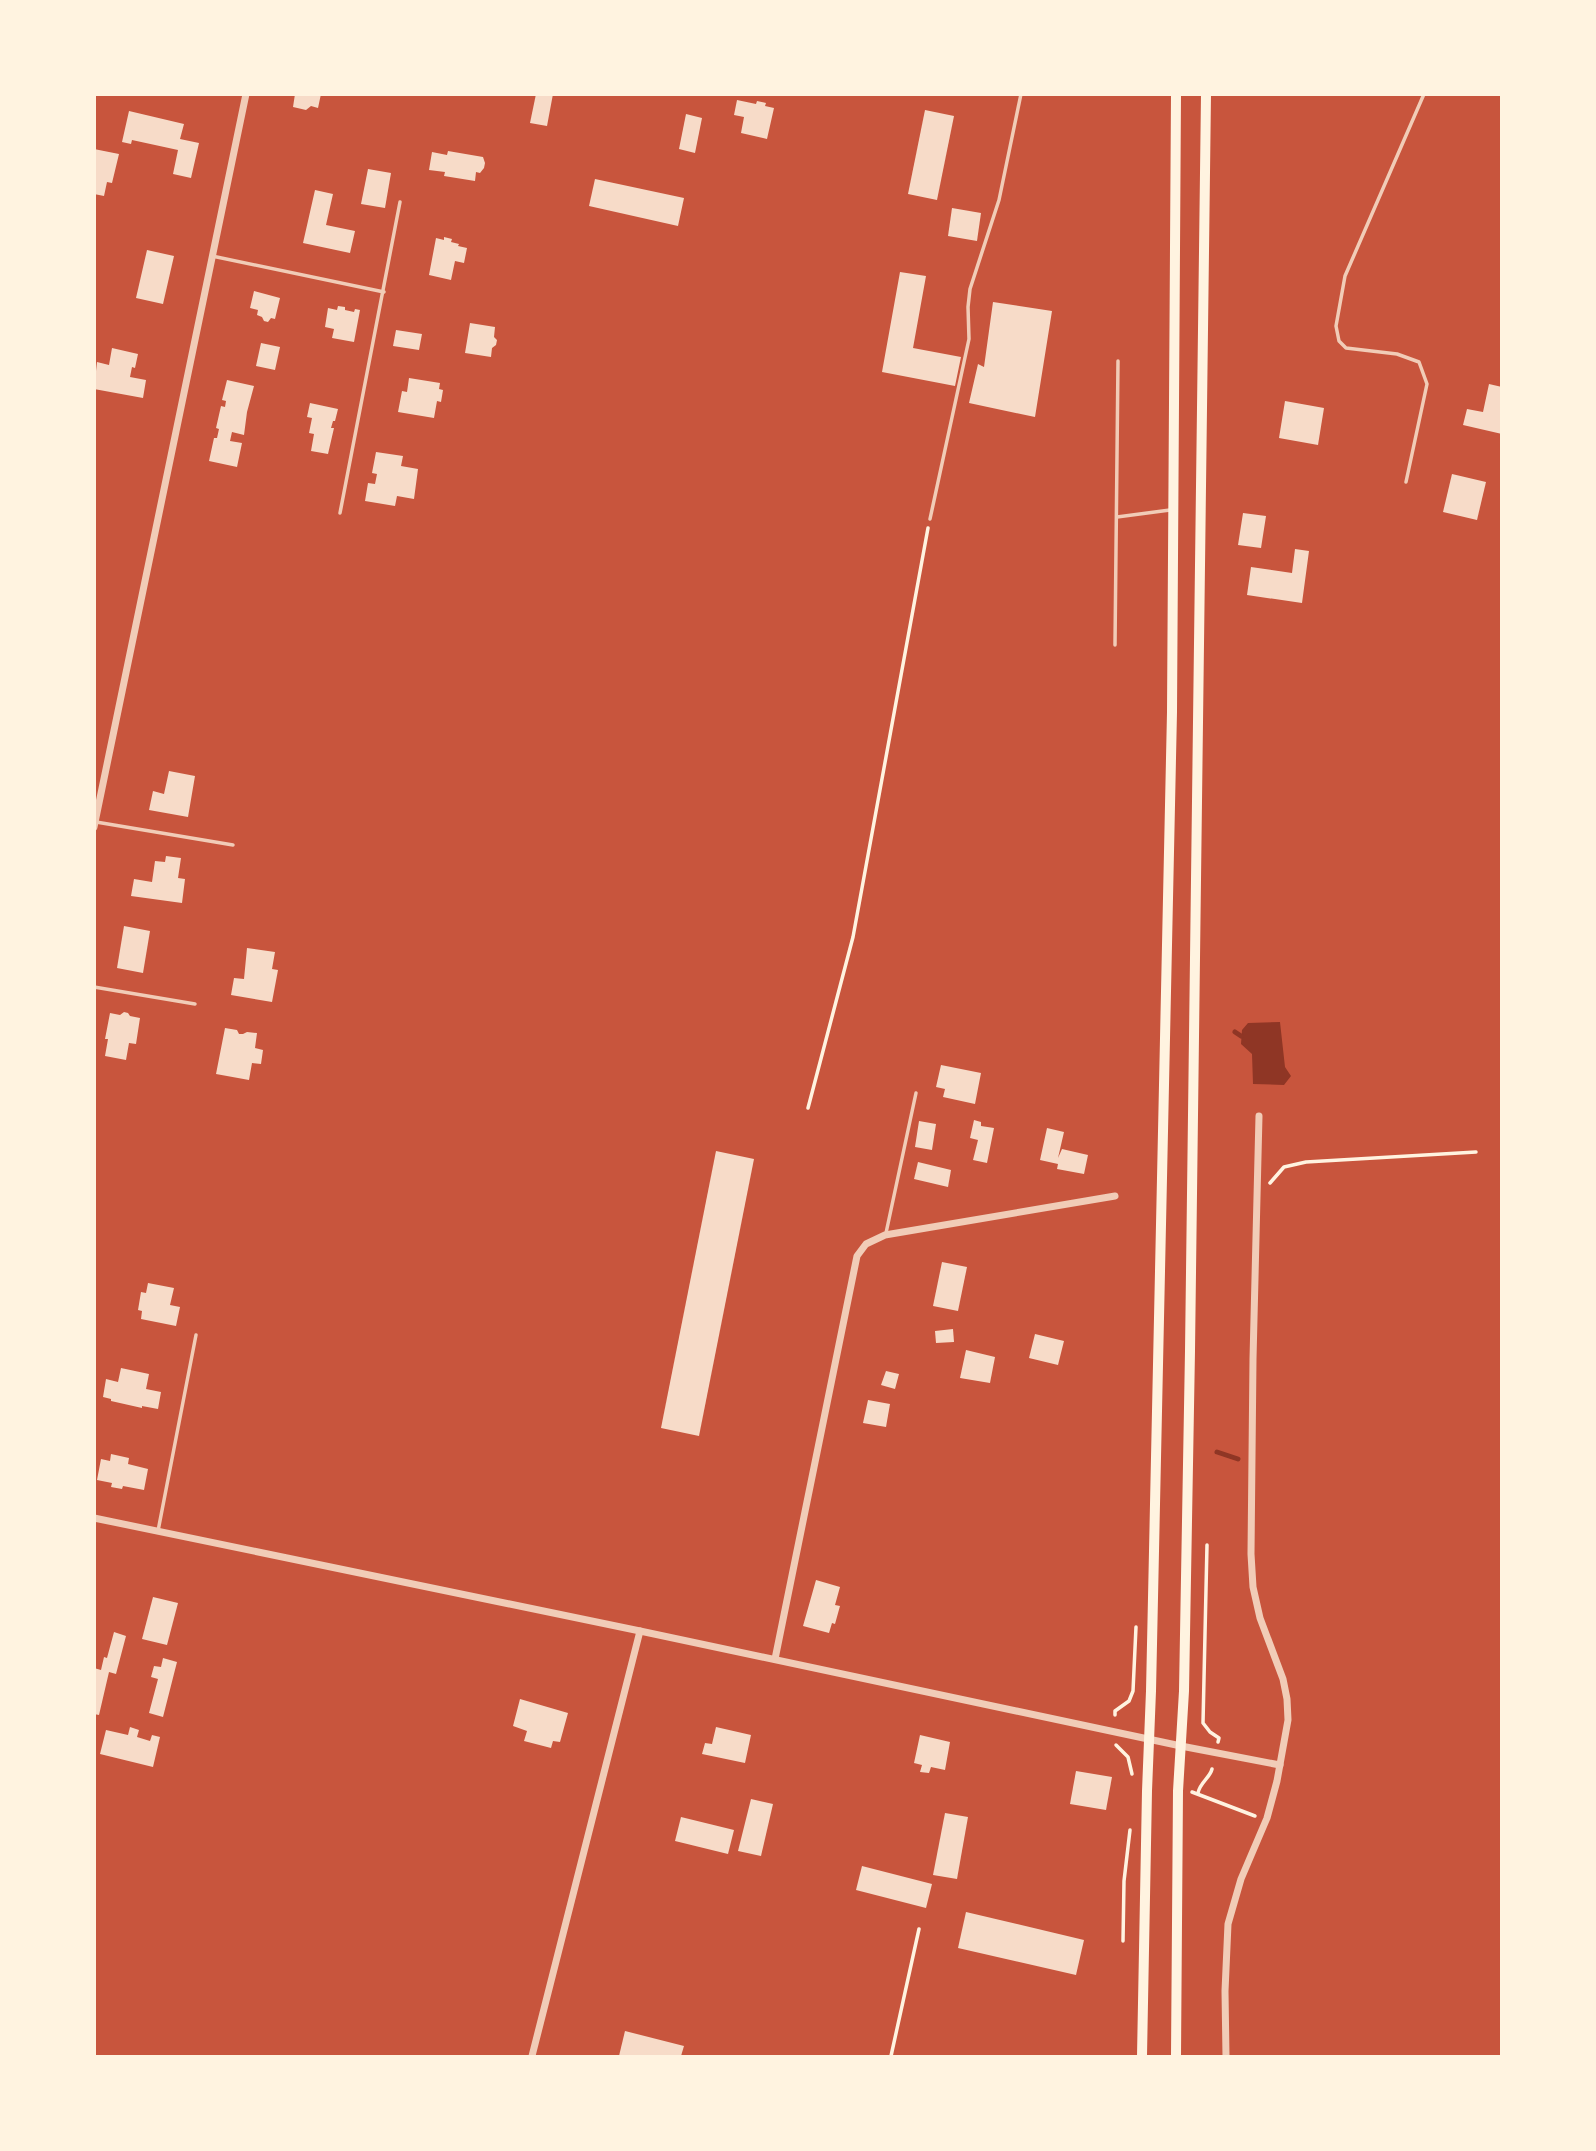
<svg xmlns="http://www.w3.org/2000/svg" width="1596" height="2151" font-family="Lato,sans-serif">
<style>
.water{fill:#8f3625}
.lines{fill:none;stroke-linecap:round;stroke-linejoin:round}
.stream{stroke:#8f3625;stroke-width:5}
.building{fill:#f7dbc8}
.path{stroke:#fff3e0;stroke-width:3.5}
.service{stroke:#f1ccb7;stroke-width:3.5}
.minor{stroke:#f1ccb7;stroke-width:7}
.secondary{stroke:#fff3e0;stroke-width:10}
</style>
<rect width="100%" height="100%" fill="#c8553d"/>
<!-- water -->
<path class="water" d="M1280,1022L1285,1067L1291,1076L1284,1085L1253,1084L1252,1054L1241,1044L1242,1030L1248,1023Z"/>
<g class="lines">
<!-- stream -->
<g class="stream">
<path d="M1235,1032L1241,1036"/>
<path d="M1217,1452L1238,1459"/>
</g>
</g>
<!-- building -->
<g class="building">
<path d="M295,94H321L318,108L311,106L306,110L293,107Z"/>
<path d="M536,94H553L547,126L530,123Z"/>
<path d="M737,100L756,104L757,101L766,103L765,106L774,108L767,139L741,133L744,117L734,115Z"/>
<path d="M925,110L954,116L937,200L908,194Z"/>
<path d="M129,111L184,124L180,139L199,143L191,178L173,174L178,150L132,140L131,144L122,142Z"/>
<path d="M686,114L702,118L695,153L679,149Z"/>
<path d="M94,149L119,154L112,183L107,182L104,196L94,194Z"/>
<path d="M448,151L483,157L485,163L484,168L480,173L476,172L475,181L444,176L445,172L429,170L432,152L447,155Z"/>
<path d="M368,169L391,173L385,208L361,204Z"/>
<path d="M595,179L684,198L678,226L589,206Z"/>
<path d="M315,190L333,194L326,225L355,231L350,253L303,243Z"/>
<path d="M952,208L981,213L977,241L948,236Z"/>
<path d="M444,237L452,239L451,242L459,244L458,246L467,248L464,263L455,261L451,280L429,275L436,238L444,240Z"/>
<path d="M147,250L174,256L163,304L136,298Z"/>
<path d="M900,272L926,276L913,348L961,357L955,386L882,372Z"/>
<path d="M254,291L280,298L275,319L271,318L268,322L264,321L262,317L257,315L258,310L250,308Z"/>
<path d="M993,302L1052,311L1035,417L969,403L978,364L984,367Z"/>
<path d="M338,306L345,307V310L354,312L355,309L360,310L354,342L332,338L334,329L325,327L328,308L337,310Z"/>
<path d="M470,323L495,327L494,337L497,340L496,345L492,348L491,357L465,353Z"/>
<path d="M396,330L422,334L419,350L393,346Z"/>
<path d="M261,343L280,347L275,370L256,366Z"/>
<path d="M112,348L138,354L135,368L132,367L130,377L146,380L143,398L94,389L97,362L109,365Z"/>
<path d="M409,378L440,383L439,389L443,390L441,402L437,401L434,418L398,412L402,391L407,392Z"/>
<path d="M227,380L254,386L247,412L244,435L232,432L230,441L242,443L237,467L209,461L214,438H217L219,429L216,428L221,406L225,407L226,401L222,400Z"/>
<path d="M1489,384L1502,387V434L1463,425L1467,409L1483,412Z"/>
<path d="M1285,401L1324,408L1318,445L1279,438Z"/>
<path d="M310,403L338,409L335,421H333L331,428H334L328,454L311,451L314,434L309,433L312,418L307,417Z"/>
<path d="M376,452L403,456L401,466L418,469L414,499L397,496L395,506L365,501L368,483L375,484L377,474L372,473Z"/>
<path d="M1452,474L1486,482L1477,520L1443,512Z"/>
<path d="M1243,513L1266,516L1261,548L1238,545Z"/>
<path d="M1295,549L1309,551L1302,603L1247,595L1251,567L1292,573Z"/>
<path d="M169,771L195,776L188,817L149,810L153,791L164,794Z"/>
<path d="M166,856L181,858L178,878L185,879L182,903L131,896L134,879L152,882L155,861L165,862Z"/>
<path d="M124,926L150,931L143,973L117,968Z"/>
<path d="M247,948L275,952L272,969L278,970L272,1002L231,995L234,978L244,979Z"/>
<path d="M124,1012L128,1013L130,1016L140,1018L136,1044L129,1043L126,1060L105,1056L108,1039H105L110,1013L120,1015Z"/>
<path d="M225,1028L237,1030L239,1034H243L247,1032L257,1033L255,1048L263,1050L261,1064L252,1063L249,1080L216,1074Z"/>
<path d="M941,1065L981,1073L975,1104L943,1097L945,1089L936,1087Z"/>
<path d="M974,1120L981,1122V1126L994,1128L987,1163L973,1160L978,1140L970,1138Z"/>
<path d="M919,1121L936,1124L932,1150L915,1147Z"/>
<path d="M1047,1128L1064,1132L1058,1158L1062,1149L1088,1155L1084,1174L1057,1169L1058,1164L1040,1160Z"/>
<path d="M716,1151L754,1159L699,1436L661,1428Z"/>
<path d="M918,1162L951,1170L948,1187L914,1179Z"/>
<path d="M942,1262L967,1267L958,1311L933,1306Z"/>
<path d="M148,1283L174,1288L170,1305L180,1307L176,1326L141,1319L142,1311L138,1310L141,1292L146,1293Z"/>
<path d="M953,1329L954,1342L936,1343L935,1331Z"/>
<path d="M1035,1334L1064,1341L1058,1365L1029,1358Z"/>
<path d="M966,1350L995,1357L990,1383L960,1378Z"/>
<path d="M121,1368L149,1374L146,1389L161,1392L158,1409L142,1406V1408L111,1401V1399L103,1397L106,1379L118,1382Z"/>
<path d="M886,1371L899,1374L895,1389L881,1385Z"/>
<path d="M868,1400L890,1404L886,1427L863,1423Z"/>
<path d="M111,1454L129,1458L128,1464L148,1469L144,1490L123,1486L122,1489L111,1487L112,1483L97,1480L101,1459L110,1461Z"/>
<path d="M816,1580L840,1587L835,1605L840,1606L835,1624L832,1623L829,1633L803,1626Z"/>
<path d="M153,1597L178,1603L167,1645L142,1639Z"/>
<path d="M114,1632L126,1636L116,1674L109,1672L99,1715L94,1714V1668L101,1670L104,1657L107,1658Z"/>
<path d="M163,1658L177,1662L163,1717L149,1713L158,1679L151,1677L154,1666L161,1667Z"/>
<path d="M520,1699L568,1713L560,1742L553,1741L551,1748L524,1741L527,1731L513,1726Z"/>
<path d="M130,1727L139,1730L137,1737L150,1741L152,1735L160,1737L153,1767L100,1754L106,1730L128,1735Z"/>
<path d="M716,1727L751,1735L745,1763L702,1754L705,1743L712,1744Z"/>
<path d="M920,1735L950,1742L945,1770L931,1767L929,1773L920,1772L922,1765L914,1763Z"/>
<path d="M1076,1771L1112,1777L1106,1810L1070,1804Z"/>
<path d="M751,1799L773,1804L761,1856L738,1851Z"/>
<path d="M945,1813L968,1817L957,1879L933,1875Z"/>
<path d="M681,1817L734,1830L728,1854L675,1841Z"/>
<path d="M862,1866L932,1884L926,1908L856,1890Z"/>
<path d="M966,1912L1084,1940L1076,1975L958,1948Z"/>
<path d="M625,2031L684,2046L681,2056H619Z"/>
</g>
<g class="lines">
<!-- path -->
<g class="path">
<path d="M808,1108L853,937L928,528"/>
<path d="M1270,1183L1284,1167L1306,1162L1476,1152"/>
<path d="M1207,1545L1203,1723L1210,1732L1219,1738L1218,1742"/>
<path d="M1115,1715V1711L1129,1701L1133,1691L1136,1627"/>
<path d="M1116,1745L1128,1757L1132,1774"/>
<path d="M1192,1792L1255,1816"/>
<path d="M1198,1793C1200,1782 1210,1778 1212,1769"/>
<path d="M1123,1941L1124,1881L1130,1830"/>
<path d="M891,2056L919,1929"/>
</g>
<!-- service -->
<g class="service">
<path d="M212,256L384,292"/>
<path d="M1406,482L1427,384L1419,362L1397,354L1346,348L1339,341L1336,326L1345,276L1424,94"/>
<path d="M340,513L400,202"/>
<path d="M1117,517L1170,510"/>
<path d="M930,519L969,339L968,307L970,289L999,200L1021,94"/>
<path d="M1115,645L1118,361"/>
<path d="M96,822L233,845"/>
<path d="M94,987L195,1004"/>
<path d="M886,1233L916,1093"/>
<path d="M158,1531L196,1335"/>
</g>
<!-- minor -->
<g class="minor">
<path d="M94,827L246,94"/>
<path d="M94,1518L640,1631L1181,1746L1280,1765"/>
<path d="M775,1659L857,1256L866,1244L885,1235L1115,1196"/>
<path d="M532,2056L640,1631"/>
<path d="M1226,2056L1225,1991L1228,1924L1241,1879L1267,1818L1277,1781L1288,1720L1287,1699L1283,1679L1260,1618L1253,1587L1251,1554L1253,1359L1259,1116"/>
</g>
<!-- secondary -->
<g class="secondary">
<path d="M1142,2056L1147,1791L1151,1691L1172,712L1176,94"/>
<path d="M1176,2056L1178,1791L1184,1691L1190,1351L1206,94"/>
</g>
</g>
<!-- border -->
<rect width="1596" height="2151" fill="none" stroke="#fff3e0" stroke-width="192"/>
</svg>
